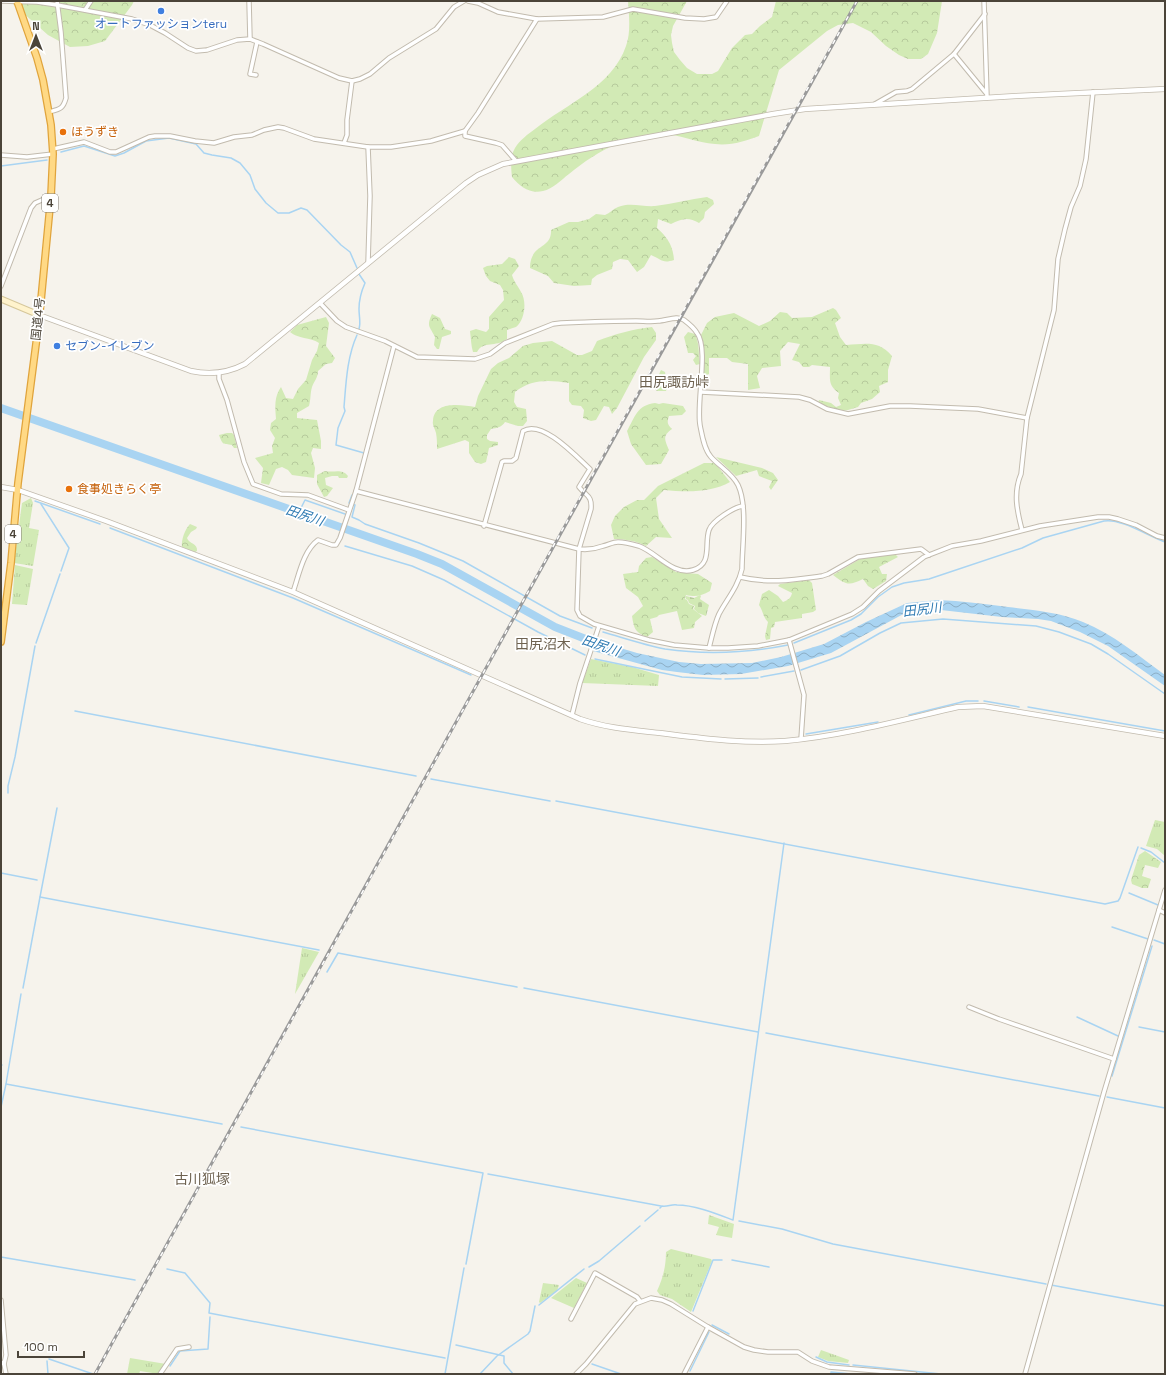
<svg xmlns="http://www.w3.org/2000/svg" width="1166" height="1375" font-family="'Space Grotesk','Noto Sans JP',sans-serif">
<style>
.grass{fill:url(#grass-tufts)}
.forest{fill:url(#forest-crowns)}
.cemetery{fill:url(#cemetery-stones)}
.water{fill:url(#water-waves)}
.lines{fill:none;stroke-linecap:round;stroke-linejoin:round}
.stream{stroke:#a9d4f2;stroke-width:1.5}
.river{stroke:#a9d4f2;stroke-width:8}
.minor-casing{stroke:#c2bbae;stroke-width:5.5}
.tertiary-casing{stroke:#c2bbae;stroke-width:6}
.secondary-casing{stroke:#d6c79b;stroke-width:7}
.trunk-casing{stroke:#e0a43c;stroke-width:8}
.minor{stroke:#fff;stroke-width:3.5}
.tertiary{stroke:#fff;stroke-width:4.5}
.secondary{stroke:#fff3cd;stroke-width:5}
.trunk{stroke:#ffd985;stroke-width:5.5}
.rail-casing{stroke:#9a9a9a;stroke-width:3}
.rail{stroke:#fff;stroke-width:1.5;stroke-dasharray:4.5;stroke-linecap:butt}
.shop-dot{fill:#3f7fe0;stroke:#fff;stroke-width:1.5}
.food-dot{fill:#e8710a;stroke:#fff;stroke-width:1.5}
.labels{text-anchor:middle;stroke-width:3.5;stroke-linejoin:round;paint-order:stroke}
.shield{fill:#fff;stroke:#817c74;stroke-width:1}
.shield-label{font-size:11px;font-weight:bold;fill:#4b4439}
.shop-label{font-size:12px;fill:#366cbe;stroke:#fff}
.food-label{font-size:12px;fill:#c56008;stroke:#fff;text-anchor:start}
.street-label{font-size:12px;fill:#4b4439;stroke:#fff}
.water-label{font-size:13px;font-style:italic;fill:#2e7ab2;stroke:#fff}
.quarter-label{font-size:14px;fill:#6e6250;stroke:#fff}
</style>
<defs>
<pattern id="grass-tufts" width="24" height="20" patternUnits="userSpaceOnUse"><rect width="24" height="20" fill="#d2eab5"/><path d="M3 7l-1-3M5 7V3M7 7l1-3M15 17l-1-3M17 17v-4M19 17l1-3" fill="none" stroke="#b6ca9c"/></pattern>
<pattern id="forest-crowns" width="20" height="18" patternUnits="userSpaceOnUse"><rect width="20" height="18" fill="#d2eab5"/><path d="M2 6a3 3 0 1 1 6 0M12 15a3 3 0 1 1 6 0" fill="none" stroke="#b6ca9c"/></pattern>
<pattern id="cemetery-stones" width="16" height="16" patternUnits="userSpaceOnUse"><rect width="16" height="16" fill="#d2eab5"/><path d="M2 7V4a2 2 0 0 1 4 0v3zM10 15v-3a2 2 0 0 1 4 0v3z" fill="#b6ca9c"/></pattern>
<pattern id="water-waves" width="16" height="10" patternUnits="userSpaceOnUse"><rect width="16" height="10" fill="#a9d4f2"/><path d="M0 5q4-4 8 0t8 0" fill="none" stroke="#8caec5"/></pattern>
</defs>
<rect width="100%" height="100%" fill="#f6f3ec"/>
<!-- grass -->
<g class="grass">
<path d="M31,498L33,503L29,528L39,530L33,566L14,563L22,503Z"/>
<path d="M15,565L33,569L27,605L12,604Z"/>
<path d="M591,659L632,667L659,675L658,686L582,683Z"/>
<path d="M1155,820L1165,822V856L1157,849L1146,846Z"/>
<path d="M302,948L319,952L295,994Z"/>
<path d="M709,1215L734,1224L732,1238L716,1235L719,1227L708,1224Z"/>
<path d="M671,1249L711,1259L712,1261L691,1312L672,1299L660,1295L657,1291C663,1278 666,1266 666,1252Z"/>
<path d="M576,1278L587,1283L574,1308L551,1298Z"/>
<path d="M543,1283L559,1285L557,1291L540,1303L539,1302Z"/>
<path d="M821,1350L849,1360L848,1363L828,1361L818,1357Z"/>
<path d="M130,1358L166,1364L159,1374L140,1371L139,1374H127Z"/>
</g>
<!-- forest -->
<g class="forest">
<path d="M1,1H134L132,5L105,41L88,46L70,47L48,35L13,4Z"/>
<path d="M628,1H687L673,26L671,35L672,43L674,52L680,60L687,68L697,74H712L718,71L732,48L745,35L752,34L760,26L772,17L776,1H942L937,33L928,54L921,59H908L899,55L886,46L871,32L853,23L838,25L827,31L779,70L759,136C746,141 730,146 715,144C697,143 680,134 662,134C646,133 632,138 617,144C599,151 584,162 569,174C561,180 553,189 543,191C530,194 520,187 512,177C511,168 510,156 515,148C520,140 528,134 535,129C566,104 612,87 626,46C631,32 629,16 628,1Z"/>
<path d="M707,197L713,200L714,204L705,212L704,218L699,223C688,216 681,219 671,224L658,219L657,228C667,237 673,245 674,260C662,264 661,259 651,255L644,267L637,272L628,260L620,259L613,262L612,269L597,275L592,279L591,285L574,286L554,283L548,276L530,268C530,243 552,250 551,230L569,222H578L589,219L596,214L605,215C610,213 613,209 618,207C630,202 643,207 655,206C673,204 690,199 707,197Z"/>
<path d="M509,257L515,259L519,266L512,275C514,282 518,286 521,292C527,301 525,320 516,327C513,328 510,329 507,330V339C495,348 484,340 477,352H473C471,346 471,338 470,331L476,329L486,332L489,329V317L504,300L503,290L500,285L490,281L486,276L483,268L487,266L502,264Z"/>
<path d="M833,308L836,310L841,318L835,323L840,337L846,345C866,344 878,340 892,356L888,370V382L879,386L880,392L872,399L861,403L858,407L848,410L842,411L829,407L818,403L819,400L831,403L836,407L841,405L838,398L839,393C828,385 830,380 830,367L812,365L809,367H803L799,362L792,360L800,344L788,342L780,351L781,366L762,368L757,376L760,388L748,390V364L732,362L727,358H709V374L704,376V345L701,335L707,323L715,317L734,313L759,326L770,321L780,312L787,313L792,318L812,317Z"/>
<path d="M432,314L440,318L445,329L451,331V334L442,337L439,349H437L434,345L435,337C430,326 426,327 432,314Z"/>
<path d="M326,317L329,323L326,346L335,358L332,363L326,364L318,371C318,378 314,381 312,387C310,394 311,399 309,406L297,413V418L317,420L321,441V449L313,448L311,453L315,468L314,478L292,475L288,470L282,467L276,469L269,485L261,483L263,468L255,458L273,453L272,446L275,438L270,430L271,423L276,419C275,407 274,397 281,387L286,398L293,399L298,389L306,380L312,360L317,351L319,343C310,337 298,339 290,332L297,325Z"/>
<path d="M652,327L656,333V340L644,357L617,408L612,414L609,407L604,406L596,420L591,421L583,418L584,410L581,406L572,405L569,401V383C548,380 532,379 515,392L514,402L517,407L526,409L527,421L523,426H518L505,422C502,427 497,428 491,429L487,435V439L490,441L498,442V445L489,448L486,462L481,464L475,462L469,453V442L465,440L437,449C437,444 437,438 436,433C435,428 432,426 433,421C434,400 462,405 475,407L478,396L491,369L498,363L509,358L523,346L533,343L552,341L577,355H582L592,351L597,341C615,334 633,329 652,327Z"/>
<path d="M688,332L695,334C700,345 698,352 700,364L696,365L693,360L696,356L693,353H688L684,337Z"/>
<path d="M661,370L665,372L666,378L669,381L666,391H657L653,387Z"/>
<path d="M655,403L659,404L663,403L683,406L686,411L682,415L669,416C667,422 667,424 672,429C662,436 665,440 669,450L661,464L646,465L631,444L627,431C635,417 637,405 655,403Z"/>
<path d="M227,433H232L234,435L237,448H234L232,445C223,443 223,446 219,435Z"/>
<path d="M716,457L762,468L773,473L778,480L771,490L769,487L772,481L759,476L757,470L736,476Z"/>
<path d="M704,463H715L730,482C711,493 686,492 664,490L656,498L659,519L672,538L656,537L646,546C636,541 626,539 614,539L611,525L615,516L624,507L637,500H644L658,486Z"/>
<path d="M325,471C334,473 342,468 348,476L347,478H339L338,476H332L325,478L326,485L333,488L327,496L324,497L317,484V475Z"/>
<path d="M190,524L197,527L196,529L191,532L187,538C189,544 198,543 197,551L195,552L182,547C181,540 185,529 190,524Z"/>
<path d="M895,554L898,557L879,567L882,574H887L886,581L873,589L868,586L863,579C849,586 846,585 833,575L860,559Z"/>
<path d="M652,557L676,572L698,574L712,583L710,591C701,596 696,597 686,595L685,599L687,600L689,604L694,606L693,609L702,616L695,622L694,628L682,630L677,611L659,615L657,617L650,619L653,632L647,637C635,632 634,629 632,616L643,606L638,597L626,588L623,574L638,572L639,566L646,558Z"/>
<path d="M809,580L812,583L816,610L813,612L802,614V618L775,622L774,627L771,628L770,639L766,640L765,636L768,622C763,617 763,611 759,605L762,594L769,590L778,596L783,602C788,600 791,598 792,593L778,586L780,584Z"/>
<path d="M1145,851L1161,862L1158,868L1145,865L1142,876L1151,879L1148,888H1142L1132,884L1131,880L1139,855Z"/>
</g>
<!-- cemetery -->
<path class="cemetery" d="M700,595L701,596L700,599L709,605L706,616L698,613L694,609L695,606L689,603L688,600L686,599V596L694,598Z"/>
<!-- water -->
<path class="water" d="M938,600C961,601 985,604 1008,607C1033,610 1059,612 1083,622C1113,634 1139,656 1165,675V686L1108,646L1080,632L1051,621L1038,619L1002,617L941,610L909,611L831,653L788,666L741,674L703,675L677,672L662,670L593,651L597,641L637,653L679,662L701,664L752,663L781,657L824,644L866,622L907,603Z"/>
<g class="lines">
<!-- stream -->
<g class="stream">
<path d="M61,152L84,146L115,156L124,153L146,141L169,138L196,144L204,153L212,155L231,158L240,163L250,175L255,189L266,203L278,213H289L301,208L307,210L341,245L350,252L357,268"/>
<path d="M1,166L47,160"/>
<path d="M359,329C361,322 359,317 359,309C359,300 361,292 365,283L359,274"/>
<path d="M357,335C347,357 346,383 344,407L345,411L338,428L336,445L364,453V455"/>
<path d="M357,481L362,462"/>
<path d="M35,501L100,524"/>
<path d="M349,503L352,495"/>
<path d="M41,504L69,548L61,571"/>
<path d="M353,504L355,505L352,517L359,520L365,524L419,543L463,561L560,616L592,628"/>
<path d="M299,512L305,500L345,514"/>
<path d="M110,528L293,598L471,675"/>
<path d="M345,546L412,566L444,580L538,632L585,655"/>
<path d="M603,632C624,638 644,645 665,649C707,655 747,653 788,645"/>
<path d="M36,643L60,574"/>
<path d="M794,643L851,620L861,614L878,597L892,587L904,583L929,579L1022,548L1043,538L1104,521C1121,518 1148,536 1165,542"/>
<path d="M595,659L682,677L721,679"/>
<path d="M801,670L840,656L880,633L901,623L943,619L1036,626L1059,632L1091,644L1108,654L1165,694"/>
<path d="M761,677L794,671"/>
<path d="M725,679L758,678"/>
<path d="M984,701L1019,707"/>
<path d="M1028,707L1165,731"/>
<path d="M75,711L416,776"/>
<path d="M909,715L966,701H978"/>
<path d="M806,734L878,722"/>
<path d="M431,779L550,801"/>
<path d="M8,793V786L15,757L35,646"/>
<path d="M556,801L1105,904L1118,901L1120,898L1138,847"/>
<path d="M57,808L40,897L319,950"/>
<path d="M1141,848L1151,852L1165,863"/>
<path d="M1,873L37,880"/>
<path d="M1129,893L1158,905"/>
<path d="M1112,927L1148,939"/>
<path d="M1154,940L1165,944"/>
<path d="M327,972L338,953L517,987"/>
<path d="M23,988L40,897"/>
<path d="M524,988L758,1032"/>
<path d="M21,994L6,1084L222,1124"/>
<path d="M1077,1017L1118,1036"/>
<path d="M1139,1027L1165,1032"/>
<path d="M766,1033L1099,1096"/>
<path d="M1,1065H2"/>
<path d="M1112,1076L1152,946"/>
<path d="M1107,1097L1165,1108"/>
<path d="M1,1107L6,1084"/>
<path d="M241,1127L483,1173L466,1264"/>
<path d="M488,1174L661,1206"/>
<path d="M660,1208L662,1206C667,1207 672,1204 677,1205C695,1205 717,1214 733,1220L784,843"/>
<path d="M645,1221L658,1210"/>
<path d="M739,1221L782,1229L833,1244L1046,1284"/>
<path d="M1,1257L135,1280"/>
<path d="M732,1260L769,1267"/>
<path d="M589,1267L599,1261L640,1226"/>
<path d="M167,1269L185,1273L210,1303L209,1313L445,1358"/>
<path d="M1051,1285L1165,1306"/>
<path d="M539,1305L584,1269"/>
<path d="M693,1311L713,1260H722"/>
<path d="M712,1325L729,1334"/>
<path d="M456,1345L504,1356V1363L513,1374"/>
<path d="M816,1357L827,1362L849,1365"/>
<path d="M49,1359L93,1374"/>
<path d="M47,1361L48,1374"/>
<path d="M592,1364L621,1374"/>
<path d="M853,1365L941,1374"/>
<path d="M170,1366L180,1351L208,1349L210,1317"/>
<path d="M690,1371L709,1332"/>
<path d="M445,1374L464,1268"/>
<path d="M480,1374L497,1356L528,1334L530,1331L535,1306"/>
<path d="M831,1374V1372L851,1374"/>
</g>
<!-- river -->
<path class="river" d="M1,408L417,554L442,564L555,627L601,645"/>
<!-- minor casing -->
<g class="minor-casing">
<g id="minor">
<path d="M1,1L37,2L57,5L132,19L150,25L165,33L188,48L196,51L207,50L237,40L250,39L263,44L339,78L352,81L360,79L370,74L389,58L436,29L454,7L464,1"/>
<path d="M249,1L250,39"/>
<path d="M468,1L478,3L498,12L537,19L603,17L633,9L685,18L704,19L716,17L727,1"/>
<path d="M984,1L987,97"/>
<path d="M85,10L91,1"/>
<path d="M954,54L986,93"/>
<path d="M256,75L250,74L257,42"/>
<path d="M875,104L896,92L907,91L912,89L954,54L985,14"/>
<path d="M49,112C60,109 63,109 66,98L61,32L57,1"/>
<path d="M344,143L347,135V120L352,81"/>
<path d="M368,147L370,196L368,263"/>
<path d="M53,149L84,142L110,152H116L149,137L155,136H170L195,141L214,143L234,137L252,135L264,130L278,127L284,128L314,139L368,147H391L431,141L465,131"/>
<path d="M1,155L27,157L53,154"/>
<path d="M516,161L502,145L496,143L465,136V131L478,113L537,19"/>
<path d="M1,286L31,208L35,203L51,196"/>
<path d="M320,303L337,321L346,327L385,341L417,357L475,359L490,354L505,343L553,324L561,323C586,322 611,321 636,321C643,321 651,322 658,321C666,321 677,315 684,320C688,323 694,328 697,333C709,348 696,403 700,425C702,435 704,449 711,457C720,467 732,473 738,485C748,506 742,546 742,569C738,587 727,599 719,614C714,625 712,637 709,648"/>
<path d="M219,373V379L227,400L244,462L253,484L281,494L308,495L349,510"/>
<path d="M701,392L799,397L810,400L827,409L848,414L890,406H910L978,409L1027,418"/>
<path d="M356,491L579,549C587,550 595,549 603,546C608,545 613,542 618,542C625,542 632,544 639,546C656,552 673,576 693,570C713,564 704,544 709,530C712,521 734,507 743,506"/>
<path d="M484,526L502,462L504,461H512L516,458L523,431C542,419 576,456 590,469L579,487C587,497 592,495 591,509L579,549L577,610L580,616L594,624L649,640L674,645L709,648H728L758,646L789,640L852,614L863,607L879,591L924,557L929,555L952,546L981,541L1040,526L1098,517H1109L1118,519L1136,525L1157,536L1165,538"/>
<path d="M1022,530C1017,511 1013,493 1021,474L1027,418L1054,310L1058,259L1065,229L1071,207L1080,186L1086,159L1093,92"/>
<path d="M740,577C769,584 793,580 822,576L828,574L858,557L921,549L929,555"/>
<path d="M293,592C299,575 303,551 318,540L332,545H336L340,538L356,491L394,346"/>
<path d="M789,640L804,695L801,739"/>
<path d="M572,715L580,683L599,626"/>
<path d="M1159,910L1165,913"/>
<path d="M969,1007L999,1019L1114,1059"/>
<path d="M1,1300L6,1355L4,1364"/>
<path d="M571,1319L595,1273L637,1297L640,1301"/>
<path d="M1,1362L4,1364L6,1374"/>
<path d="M160,1374L177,1349L189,1347"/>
<path d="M576,1374L586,1364L635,1304L651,1298L662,1300L671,1304L708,1327L744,1347L754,1350L768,1352H798L812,1361L829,1367L915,1374"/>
<path d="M684,1374L708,1327"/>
<path d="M1025,1374L1104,1092L1165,890"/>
</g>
</g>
<!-- tertiary casing -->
<g class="tertiary-casing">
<g id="tertiary">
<path d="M39,315L191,371C210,375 228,373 245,364L466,183L478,175L503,164L773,114L805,109L1016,96L1165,89"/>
<path d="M1,487L18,490L106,521L293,592L580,719C606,728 633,730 660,733C701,738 744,744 785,741C843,736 901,720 958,707L983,706L1165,736"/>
</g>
</g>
<!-- secondary casing -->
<g class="secondary-casing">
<path id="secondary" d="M1,299L39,315"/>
</g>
<!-- trunk casing -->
<g class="trunk-casing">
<path id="trunk" d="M1,642L11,563L18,483L39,321L51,196L53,154L51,125L43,80L37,58L17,1"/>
</g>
<!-- minor -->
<use href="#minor" class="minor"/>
<!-- tertiary -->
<use href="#tertiary" class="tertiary"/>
<!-- secondary -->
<use href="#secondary" class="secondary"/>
<!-- trunk -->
<use href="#trunk" class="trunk"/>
<!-- rail casing -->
<g class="rail-casing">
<path id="rail" d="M95,1374C224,1142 353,910 481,677C606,451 730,225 857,1"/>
</g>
<!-- rail -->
<use href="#rail" class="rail"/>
</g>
<!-- markers -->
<g class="shop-dot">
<circle cx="161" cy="11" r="4"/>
<circle cx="57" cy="346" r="4"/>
</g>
<g class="food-dot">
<circle cx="63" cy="132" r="4"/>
<circle cx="69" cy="489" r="4"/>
</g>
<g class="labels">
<!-- shield labels -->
<g class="shield">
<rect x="42" y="194" width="16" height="18" rx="3"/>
<rect x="5" y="525" width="16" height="18" rx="3"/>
</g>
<g class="shield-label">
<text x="50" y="207">4</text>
<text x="13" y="538">4</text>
</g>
<!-- shop labels -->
<g class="shop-label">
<text x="161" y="28">オートファッションteru</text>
<text x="65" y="350" text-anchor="start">セブン-イレブン</text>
</g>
<!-- food labels -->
<g class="food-label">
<text x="71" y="136">ほうずき</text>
<text x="77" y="493">食事処きらく亭</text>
</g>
<!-- street labels -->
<g class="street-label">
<text transform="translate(38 319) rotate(-84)" y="4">国道4号</text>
</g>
<!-- water labels -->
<g class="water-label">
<text transform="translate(305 515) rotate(19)" y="5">田尻川</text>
<text transform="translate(922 609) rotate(-7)" y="5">田尻川</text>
<text transform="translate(601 645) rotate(19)" y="5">田尻川</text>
</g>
<!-- quarter labels -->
<g class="quarter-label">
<text x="674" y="387">田尻諏訪峠</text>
<text x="543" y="649">田尻沼木</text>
<text x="202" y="1184">古川狐塚</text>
</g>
</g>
<!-- border -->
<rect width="1166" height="1375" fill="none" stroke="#4b4439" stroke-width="4"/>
<!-- north arrow -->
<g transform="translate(36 36)" stroke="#ffffff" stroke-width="3" paint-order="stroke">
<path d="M0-3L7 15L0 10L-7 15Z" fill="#4b4439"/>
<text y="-6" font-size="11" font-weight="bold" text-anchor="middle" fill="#4b4439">N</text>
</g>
<!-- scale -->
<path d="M18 1351v6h66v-6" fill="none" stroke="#4b4439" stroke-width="2"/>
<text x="24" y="1351" font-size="12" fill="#4b4439" stroke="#ffffff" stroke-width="3" paint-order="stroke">100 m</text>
</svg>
